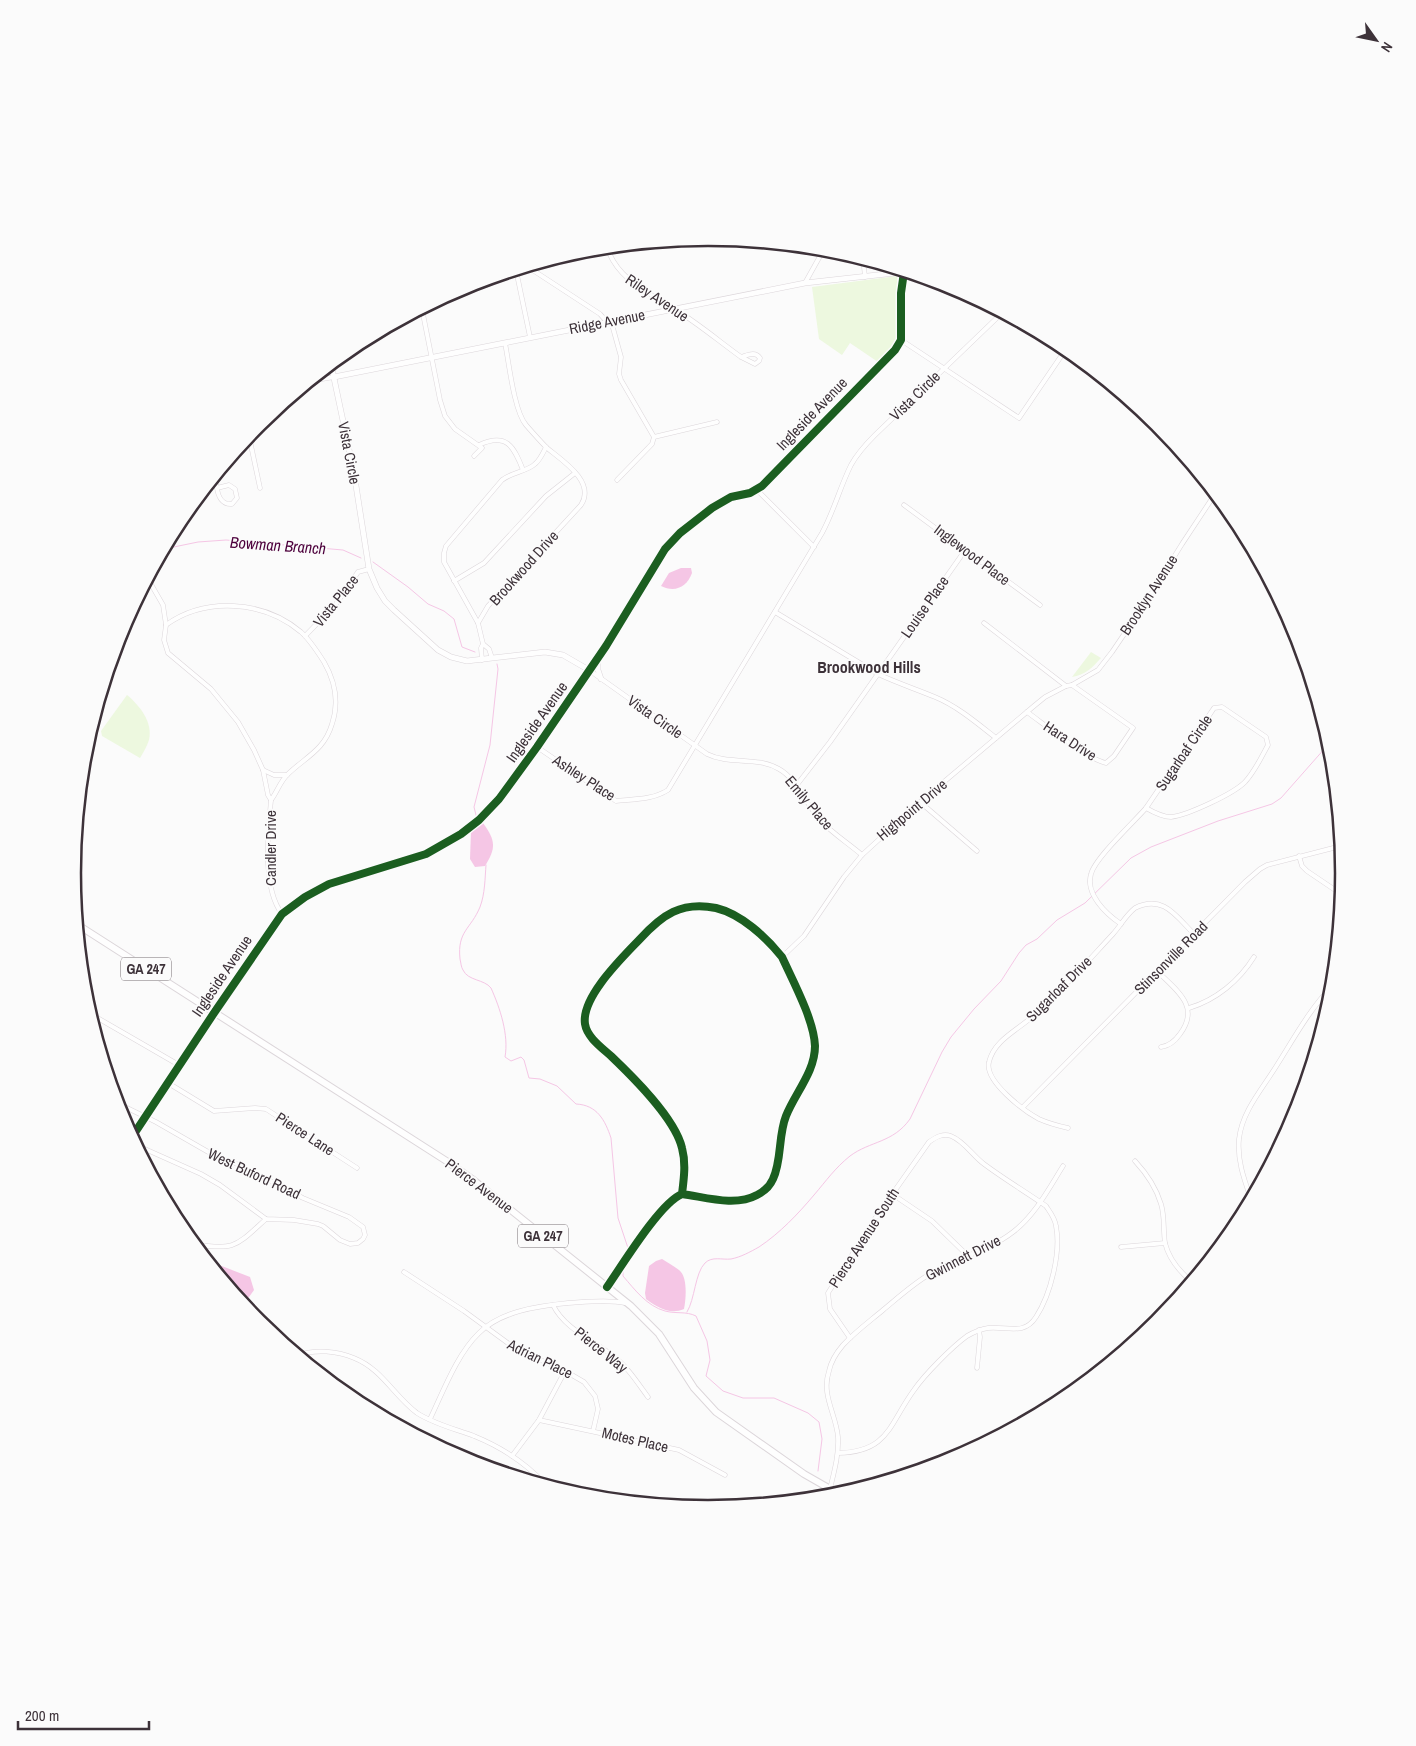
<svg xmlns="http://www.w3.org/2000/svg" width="1416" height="1746" font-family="'Archivo Narrow',sans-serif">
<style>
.green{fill:#edf8df}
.water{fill:#f5c6e5}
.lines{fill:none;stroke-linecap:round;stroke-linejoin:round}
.stream{stroke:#f5c6e5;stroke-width:1}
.minor-casing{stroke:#dcd6da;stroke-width:5}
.tertiary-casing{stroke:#dcd6da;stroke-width:6}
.primary-casing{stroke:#dcd6da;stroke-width:8}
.minor{stroke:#fefefe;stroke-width:4}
.tertiary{stroke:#fefefe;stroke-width:5}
.primary{stroke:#fefefe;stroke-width:6}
.cycleway-casing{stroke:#fbfbfb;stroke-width:11}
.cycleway{stroke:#1b5e20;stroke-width:8}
.labels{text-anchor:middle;stroke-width:4;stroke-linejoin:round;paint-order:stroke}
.shield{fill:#fbfbfb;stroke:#766e73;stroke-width:1}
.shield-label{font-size:14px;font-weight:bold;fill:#3d3239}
.street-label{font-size:15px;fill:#3d3239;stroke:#fbfbfb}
.water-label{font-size:16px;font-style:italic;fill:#4d003c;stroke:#fbfbfb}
.neighbourhood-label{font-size:16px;font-weight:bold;fill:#3d3239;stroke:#fbfbfb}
.rim{fill:none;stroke:#3d3239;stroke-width:2.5}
</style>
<rect width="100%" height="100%" fill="#fbfbfb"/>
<!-- green -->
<g class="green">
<path d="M897,276L899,338L878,362L850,343L842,355L819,339L812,287Z"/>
<path d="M1091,652L1101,658C1092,668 1085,675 1072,677Z"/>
<path d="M127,695C140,706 153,722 149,740C147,746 143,753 140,758L102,736L101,731Z"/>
</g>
<!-- water -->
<g class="water">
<path d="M681,568H691L692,573C687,587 675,593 661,586L669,573Z"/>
<path d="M483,823C496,841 496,848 485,866L475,867L470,859L471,831L478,824Z"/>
<path d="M662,1259C668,1263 674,1266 679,1270C688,1277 686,1299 684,1309C670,1315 658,1308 646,1299L645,1293L649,1266L656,1261Z"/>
<path d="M214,1263L250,1277L254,1290L249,1297L242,1302L213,1267Z"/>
</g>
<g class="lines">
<!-- stream -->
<g class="stream">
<path d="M164,549L198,542L226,540L343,550L361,558"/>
<path d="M373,562L408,587L428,604L444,611L454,619L462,647L475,652"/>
<path d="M477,819L474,807L490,745L498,669L497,664"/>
<path d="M486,865C485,878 485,894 480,907C471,929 457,931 460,959C461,963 461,967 463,970C468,981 484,979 491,988C500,1008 509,1035 505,1057L511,1061L521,1057L524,1060L529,1078L540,1079L557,1086L576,1104C597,1105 605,1120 611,1138L618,1218L629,1251"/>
<path d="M623,1266V1276C635,1290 647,1306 665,1311C676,1314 686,1311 696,1316L707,1341L710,1360L706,1376L723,1391L743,1398H774L808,1413L819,1422L822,1439L818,1471"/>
<path d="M687,1312C695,1299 695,1273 705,1263C712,1256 722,1260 731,1259C741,1257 750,1252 759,1247C780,1233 798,1214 814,1195C826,1181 835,1168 850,1156C870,1141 893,1143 910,1119L942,1052L951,1037L974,1009L1001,981L1019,953L1026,945L1037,939L1057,920L1085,903L1131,858L1151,847L1218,821L1272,804L1281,798L1326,747L1329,741"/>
<path d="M822,1495L823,1497"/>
</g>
<!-- minor casing -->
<g class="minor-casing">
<g id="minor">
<path d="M607,247C617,280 650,293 676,310C699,324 720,342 741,357L755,364L759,361L760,358C755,351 748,355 741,357"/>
<path d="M528,267L600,314L607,322"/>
<path d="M516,270L530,337"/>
<path d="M865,277L864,267L873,262"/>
<path d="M805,283L824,249"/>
<path d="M422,309L440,400L445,416L455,429L482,448L474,456"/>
<path d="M611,321L621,357L619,374L621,380L654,437"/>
<path d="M901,340L1019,418L1066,349"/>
<path d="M310,381L334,377"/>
<path d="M249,436L260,488"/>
<path d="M479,445C507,432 514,447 523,470"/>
<path d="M214,478L217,488"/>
<path d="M617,480L652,444L654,437L717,422"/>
<path d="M229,485L235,489L237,498L232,504C222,505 218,496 217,488Z"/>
<path d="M757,490L814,547"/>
<path d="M904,505L1040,605"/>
<path d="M148,579L163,605L166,625L164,640L168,653L211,689L238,722L254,750L263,770L268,795L271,800C268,834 262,887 282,914"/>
<path d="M454,581L484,563L546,496L575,473"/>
<path d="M775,612L878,674C897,683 916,689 935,697C957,706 977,723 996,738"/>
<path d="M478,623L444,562V553L446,546L502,480C512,472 526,472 535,464C540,460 543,453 546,447"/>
<path d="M984,623L1066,686L1072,685L1133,728L1114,756L1106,763C1087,759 1044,724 1027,712"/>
<path d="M166,625C205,597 263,600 301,632C310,640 317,651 324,662C335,681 339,703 332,724C324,751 305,757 287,775C280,782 277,792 271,800"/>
<path d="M305,636L336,604L358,572L369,569"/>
<path d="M483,644L489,649L492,658"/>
<path d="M482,660L481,648L483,644L478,623L488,606L581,505C596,482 563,461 547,448C540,441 533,433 526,425C514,411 509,363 505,343"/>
<path d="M589,670L707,754C729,765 757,756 779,769C797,779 806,804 820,820C832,833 848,843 862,855"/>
<path d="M1072,685L1098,670L1112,652L1146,602L1182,544L1215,494"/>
<path d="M1222,707L1266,737L1268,745C1261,758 1255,771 1245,782C1233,794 1188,815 1171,817C1163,817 1153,812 1146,808L1210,714L1214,708Z"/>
<path d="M537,747L616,801C634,799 652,800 668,790L822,533C834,511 840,487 851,465C857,454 866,444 875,435L1002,313"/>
<path d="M263,770L274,775H287"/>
<path d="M796,786L830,742L966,549"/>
<path d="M920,802L977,851"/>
<path d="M1299,856L1302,866L1307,871L1341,894"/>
<path d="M1121,924C1106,914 1085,894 1091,874C1095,858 1134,822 1146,808"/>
<path d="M782,957L804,936L844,877L862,855L920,802L1034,706L1045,697L1066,686"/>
<path d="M1157,971C1176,990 1201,1006 1180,1034C1175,1041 1170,1046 1161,1047"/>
<path d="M1189,1008C1216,1000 1239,981 1254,957"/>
<path d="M89,1013L179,1065"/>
<path d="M168,1083L214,1111L255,1108L266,1109L357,1168"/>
<path d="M117,1103L156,1122L210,1153L239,1165L303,1198L349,1217L363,1227L365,1235L363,1239L358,1243L350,1244L340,1240L323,1226L318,1224L294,1220L266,1219L220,1185L201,1174L136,1145"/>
<path d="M1023,1107L1245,882L1260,869L1267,865L1341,846"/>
<path d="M1068,1128C1059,1126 1048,1123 1039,1119C1024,1111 984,1081 989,1062C994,1040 1018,1030 1033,1016C1062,991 1087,962 1113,934C1121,925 1126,915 1135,908C1163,894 1176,916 1194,934"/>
<path d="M1135,1161C1147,1174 1156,1187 1161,1204C1165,1217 1163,1230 1165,1243C1169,1259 1179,1271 1191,1281"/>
<path d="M892,1194L932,1221L967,1255"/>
<path d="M1251,1199C1244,1179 1237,1160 1239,1139C1242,1111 1263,1088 1277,1065C1294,1038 1310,1009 1332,986"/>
<path d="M194,1244C235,1251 236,1246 266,1219"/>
<path d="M1121,1247L1165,1243"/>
<path d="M404,1272L464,1311L516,1349L565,1371L584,1382L595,1396L598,1409L593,1431"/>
<path d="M607,1287C623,1264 660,1203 682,1194C684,1178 686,1163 682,1148C675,1118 633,1077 611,1056C601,1047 587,1037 585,1024C581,997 623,957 640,939C662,915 681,901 716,908C741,914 766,937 782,957C793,981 814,1020 815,1046C815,1072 795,1093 786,1116C778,1136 782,1160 773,1179C770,1186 763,1192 757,1195C735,1207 705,1197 682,1194"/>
<path d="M553,1305C564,1328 592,1340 612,1355C627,1366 637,1382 648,1397"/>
<path d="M298,1355C316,1349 337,1351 354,1358C382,1369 394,1396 417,1413C434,1424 455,1429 474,1436C501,1447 526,1463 546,1485"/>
<path d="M1109,1362L1124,1350"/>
<path d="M977,1368L980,1337L979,1330"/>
<path d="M430,1419C443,1392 457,1354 479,1333C501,1311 538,1306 568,1303C585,1302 608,1299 625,1303"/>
<path d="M539,1420L679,1450L725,1475"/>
<path d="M838,1453C889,1452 889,1424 914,1390C925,1374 952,1347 967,1336C974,1332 980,1329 988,1328C1007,1326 1024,1336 1036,1317C1051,1294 1061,1252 1056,1226C1055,1218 1050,1212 1046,1206C1026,1192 1004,1179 984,1164C973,1156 964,1141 951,1136C943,1133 936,1137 929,1142L872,1223L828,1293L830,1309L850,1338"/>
<path d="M512,1456L539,1420L565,1371"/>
<path d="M830,1489C834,1472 839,1455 838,1437C836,1414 821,1395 829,1371C831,1361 837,1352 843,1345C855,1332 870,1321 883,1310C900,1296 916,1281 935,1271C960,1257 990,1250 1013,1232C1035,1215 1048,1190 1063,1166"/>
<path d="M684,1506L714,1508"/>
</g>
</g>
<!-- tertiary casing -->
<g class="tertiary-casing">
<g id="tertiary">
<path d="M331,364L354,473L369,569L377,588L385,601L394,610L438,650L451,657L467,661L475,660L545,652L563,655L589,670"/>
<path d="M334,377L805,283L904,272"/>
<path d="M598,660V670L601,679"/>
<path d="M132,1137L214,1013L282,914L305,897L329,884L426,854L461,834L479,820L499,799L537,747L606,646L665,549L680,533L712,508L731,497L750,493L762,486L895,350L901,340V293L904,272"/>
</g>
</g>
<!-- primary casing -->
<g class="primary-casing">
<path id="primary" d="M78,925L448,1162L472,1179L631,1306L659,1334L694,1388L716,1412L804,1474L839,1494"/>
</g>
<!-- minor -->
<use href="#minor" class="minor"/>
<!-- tertiary -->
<use href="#tertiary" class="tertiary"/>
<!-- primary -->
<use href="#primary" class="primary"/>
<!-- cycleway casing -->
<g class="cycleway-casing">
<g id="cycleway">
<path d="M132,1137L214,1013L282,914L305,897L329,884L426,854L461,834L479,820L499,799L537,747L606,646L665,549L680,533L712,508L731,497L750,493L762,486L895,350L901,340V293L904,272"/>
<path d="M607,1287C623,1264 660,1203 682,1194C684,1178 686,1163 682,1148C675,1118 633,1077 611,1056C601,1047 587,1037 585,1024C581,997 623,957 640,939C662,915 681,901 716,908C741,914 766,937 782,957C793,981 814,1020 815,1046C815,1072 795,1093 786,1116C778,1136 782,1160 773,1179C770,1186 763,1192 757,1195C735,1207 705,1197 682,1194"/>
</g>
</g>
<!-- cycleway -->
<use href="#cycleway" class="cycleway"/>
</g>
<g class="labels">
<!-- shield labels -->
<g class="shield">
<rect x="121" y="957.5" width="50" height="23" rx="4"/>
<rect x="518" y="1224.5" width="50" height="23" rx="4"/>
</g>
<g class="shield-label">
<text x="146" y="974">GA 247</text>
<text x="543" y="1241">GA 247</text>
</g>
<!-- street labels -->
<g class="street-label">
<text transform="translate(657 298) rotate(34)" y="5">Riley Avenue</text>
<text transform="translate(607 322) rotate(-11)" y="5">Ridge Avenue</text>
<text transform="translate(915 396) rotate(-44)" y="5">Vista Circle</text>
<text transform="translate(812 414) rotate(-46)" y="5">Ingleside Avenue</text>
<text transform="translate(349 453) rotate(79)" y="5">Vista Circle</text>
<text transform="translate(972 555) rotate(37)" y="5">Inglewood Place</text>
<text transform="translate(524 568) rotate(-48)" y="5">Brookwood Drive</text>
<text transform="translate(1149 595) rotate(-57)" y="5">Brooklyn Avenue</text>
<text transform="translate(336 601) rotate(-51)" y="5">Vista Place</text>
<text transform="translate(925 607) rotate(-55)" y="5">Louise Place</text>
<text transform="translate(655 717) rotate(35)" y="5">Vista Circle</text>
<text transform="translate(537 722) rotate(-55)" y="5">Ingleside Avenue</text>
<text transform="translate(1070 741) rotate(33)" y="5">Hara Drive</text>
<text transform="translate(1184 753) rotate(-56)" y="5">Sugarloaf Circle</text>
<text transform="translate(584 778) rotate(33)" y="5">Ashley Place</text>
<text transform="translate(809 803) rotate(50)" y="5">Emily Place</text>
<text transform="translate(912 810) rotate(-40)" y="5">Highpoint Drive</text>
<text transform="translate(271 848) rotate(-90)" y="5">Candler Drive</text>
<text transform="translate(1171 958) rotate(-45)" y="5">Stinsonville Road</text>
<text transform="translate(222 976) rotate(-56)" y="5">Ingleside Avenue</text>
<text transform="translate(1059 989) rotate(-45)" y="5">Sugarloaf Drive</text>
<text transform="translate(305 1134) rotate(33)" y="5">Pierce Lane</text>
<text transform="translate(254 1174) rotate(25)" y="5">West Buford Road</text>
<text transform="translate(479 1186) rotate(37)" y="5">Pierce Avenue</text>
<text transform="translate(864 1238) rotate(-57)" y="5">Pierce Avenue South</text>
<text transform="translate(963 1258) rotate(-27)" y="5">Gwinnett Drive</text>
<text transform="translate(601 1350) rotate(39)" y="5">Pierce Way</text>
<text transform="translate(540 1359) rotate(26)" y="5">Adrian Place</text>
<text transform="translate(635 1440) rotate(13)" y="5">Motes Place</text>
</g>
<!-- water labels -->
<g class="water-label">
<text transform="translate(278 545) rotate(4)" y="6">Bowman Branch</text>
</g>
<!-- neighbourhood labels -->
<g class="neighbourhood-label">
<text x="869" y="673">Brookwood Hills</text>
</g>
</g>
<!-- crop -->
<path d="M0 0H1416V1746H0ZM81 873a627 627 0 1 1 1254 0a627 627 0 1 1-1254 0Z" fill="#fbfbfb" fill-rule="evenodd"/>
<path class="rim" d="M81 873a627 627 0 1 1 1254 0a627 627 0 1 1-1254 0Z"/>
<!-- north arrow -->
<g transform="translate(1376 40) rotate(123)" stroke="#fbfbfb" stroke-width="4" paint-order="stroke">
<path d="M0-4L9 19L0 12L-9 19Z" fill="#3d3239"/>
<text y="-8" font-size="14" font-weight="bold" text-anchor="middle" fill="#3d3239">N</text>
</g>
<!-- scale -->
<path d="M18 1721v8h131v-8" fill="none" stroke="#3d3239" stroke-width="2.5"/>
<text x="25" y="1721" font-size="15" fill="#3d3239" stroke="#fbfbfb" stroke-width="4" paint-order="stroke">200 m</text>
</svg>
